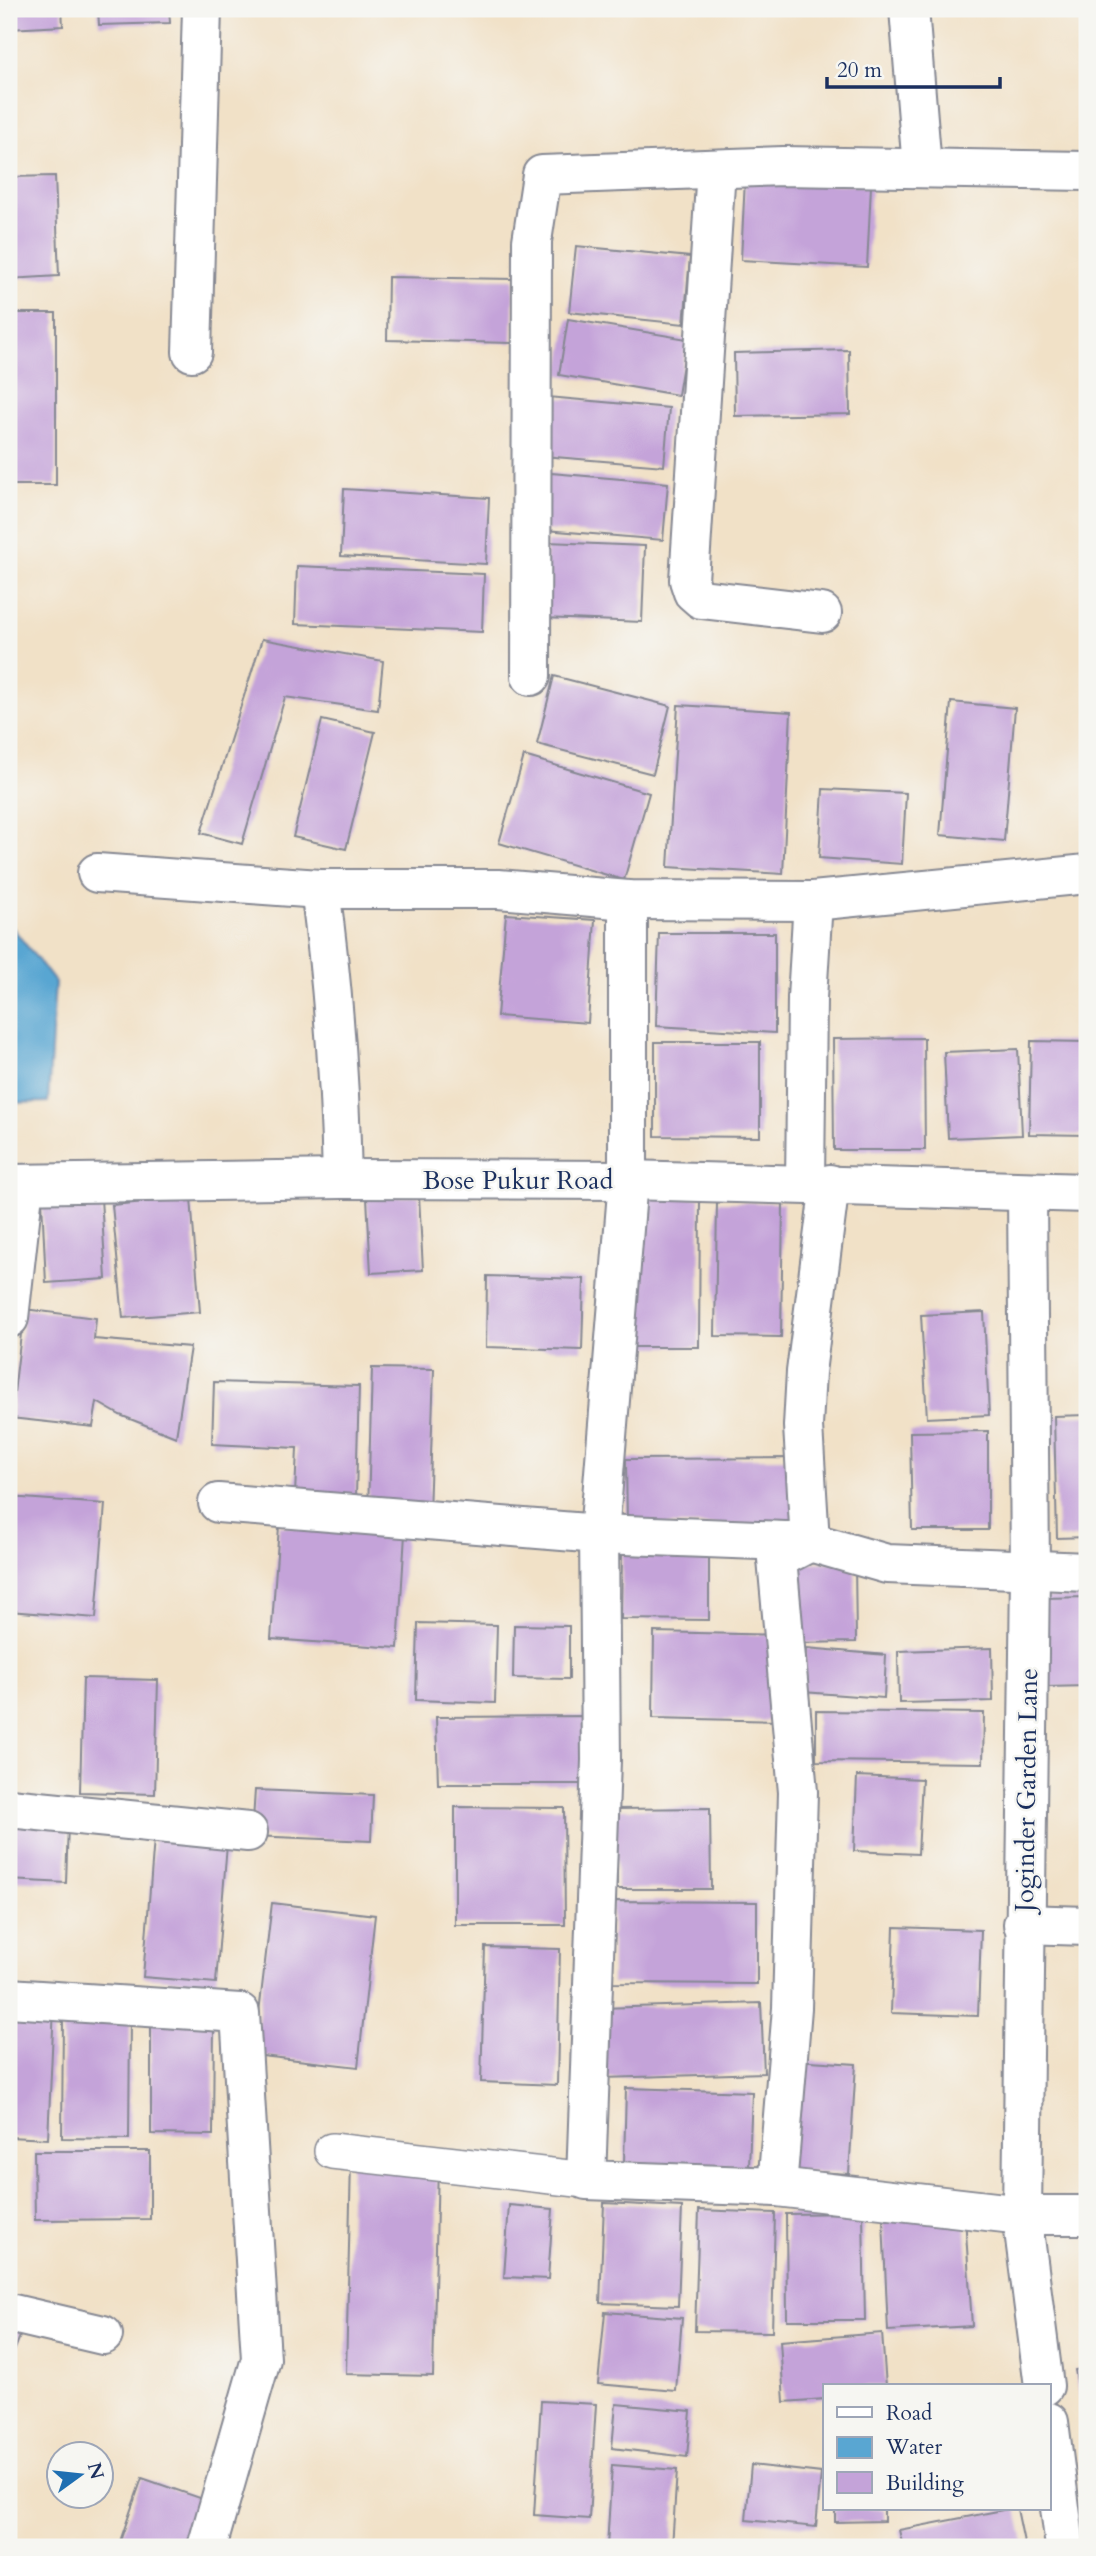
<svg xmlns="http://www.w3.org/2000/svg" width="1096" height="2556" font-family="Cardo,serif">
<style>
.water{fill:#59a6d2;stroke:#3a6a98;stroke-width:2}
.building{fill:#c4a3d9}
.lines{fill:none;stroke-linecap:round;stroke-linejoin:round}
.lane-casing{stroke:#868892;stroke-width:38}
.street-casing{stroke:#868892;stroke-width:42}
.lane{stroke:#fff;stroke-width:35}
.street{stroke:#fff;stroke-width:38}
.labels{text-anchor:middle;stroke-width:5;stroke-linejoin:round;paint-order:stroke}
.street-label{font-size:26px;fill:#1b2f5e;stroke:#f6f6f2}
</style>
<rect width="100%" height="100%" fill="#f6f6f2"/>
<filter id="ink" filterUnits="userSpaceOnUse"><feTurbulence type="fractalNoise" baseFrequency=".0143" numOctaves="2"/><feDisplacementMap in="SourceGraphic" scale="14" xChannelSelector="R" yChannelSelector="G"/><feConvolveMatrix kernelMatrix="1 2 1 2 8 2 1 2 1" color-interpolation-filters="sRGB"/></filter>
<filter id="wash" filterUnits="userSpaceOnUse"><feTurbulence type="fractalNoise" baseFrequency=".00686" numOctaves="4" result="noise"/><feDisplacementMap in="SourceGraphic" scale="28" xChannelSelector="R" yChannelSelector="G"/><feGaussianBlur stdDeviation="1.57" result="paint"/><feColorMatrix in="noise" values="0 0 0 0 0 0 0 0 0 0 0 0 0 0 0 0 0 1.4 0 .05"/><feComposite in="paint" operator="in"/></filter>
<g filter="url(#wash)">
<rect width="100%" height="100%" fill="#f1e1c7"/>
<!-- water -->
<path class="water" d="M9,923L55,982L48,1102L9,1103Z"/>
<g id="blocks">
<!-- building -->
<g class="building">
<path d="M9,9H62L63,26L9,29Z"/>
<path d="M98,9H169L170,23L99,25Z"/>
<path d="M55,176L59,276L9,279V177Z"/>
<path d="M745,179L871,186L867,267L741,260Z"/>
<path d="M576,246L690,257L684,324L569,312Z"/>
<path d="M388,277L514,279L512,343L387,340Z"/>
<rect x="9" y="313" width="47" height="172"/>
<path d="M568,319L687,339L678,395L559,375Z"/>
<path d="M849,350L850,414L735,416L734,353Z"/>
<path d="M548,397L669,408L664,466L543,456Z"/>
<path d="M539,472L668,483L663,540L534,529Z"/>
<path d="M344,489L489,498L486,564L341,556Z"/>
<path d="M547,542L645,546L642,622L544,618Z"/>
<path d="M297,566L484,574L482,632L295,624Z"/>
<path d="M262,639L383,661L378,710L285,697L242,844L201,833Z"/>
<path d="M554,676L670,706L653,774L537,744Z"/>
<path d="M951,702L1015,708L1004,841L940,835Z"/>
<path d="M678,705L791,712L783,874L668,867Z"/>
<path d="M322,720L375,732L346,849L293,837Z"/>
<path d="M524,756L649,793L624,880L499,843Z"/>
<path d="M823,789L906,793L902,864L819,858Z"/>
<path d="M506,914L595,920L588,1023L497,1016Z"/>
<path d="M659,933H775V1033L656,1026Z"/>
<path d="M924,1038L925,1150H834L833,1039Z"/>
<path d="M1031,1041L1087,1042V1135L1029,1134Z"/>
<path d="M655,1042H760V1137L655,1136Z"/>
<path d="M1018,1049L1022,1135L948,1138L944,1052Z"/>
<path d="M419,1196L423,1270L371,1273L367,1198Z"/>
<path d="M632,1197L700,1198L699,1347H630Z"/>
<path d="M101,1198L106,1279L46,1283L42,1200Z"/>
<path d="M191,1198L200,1312L123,1318L112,1205Z"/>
<path d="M717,1202L783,1203L781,1337L715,1336Z"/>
<path d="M487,1276L584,1279L582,1350L486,1347Z"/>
<path d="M24,1309L96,1318L94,1339L190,1347L176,1437L120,1415L97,1402L93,1427L11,1418Z"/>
<path d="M984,1312L989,1415L927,1418L921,1315Z"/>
<path d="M372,1368L434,1369L429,1513L368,1511Z"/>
<path d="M214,1382L359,1386L356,1496L295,1495L297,1448L212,1444Z"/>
<path d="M1087,1415V1537L1057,1538L1054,1416Z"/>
<path d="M988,1431V1530H912L910,1432Z"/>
<path d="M794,1458L795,1525H627L626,1459Z"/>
<path d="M9,1497L105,1504L96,1618L9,1611Z"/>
<path d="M279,1526L405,1534L398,1648L271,1639Z"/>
<path d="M709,1553V1620L621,1619L622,1554Z"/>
<path d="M855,1562L856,1642L794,1643L792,1563Z"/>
<path d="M1087,1597V1686L1045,1687L1044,1598Z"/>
<path d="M418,1623L497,1625L495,1703L416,1700Z"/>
<path d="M514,1625L569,1626V1679L513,1678Z"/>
<path d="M654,1632L782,1635L780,1721L653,1718Z"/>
<path d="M806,1648L886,1655L884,1698L803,1692Z"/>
<path d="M992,1648L993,1701L899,1703L898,1651Z"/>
<path d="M83,1678L158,1680L155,1794L80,1792Z"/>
<path d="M816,1711L984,1713L983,1763L816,1761Z"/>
<path d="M594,1716L595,1784H438L436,1717Z"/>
<path d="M857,1776L922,1779L918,1854L854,1851Z"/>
<path d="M255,1790L373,1795L371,1841L252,1836Z"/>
<path d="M455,1807L564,1808L565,1925H455Z"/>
<path d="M710,1808L711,1889H617L616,1809Z"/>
<path d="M9,1821L68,1824L66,1883L9,1880Z"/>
<path d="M154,1838L227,1844L216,1983L143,1977Z"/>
<path d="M612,1901L757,1902V1984L612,1983Z"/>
<path d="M272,1903L375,1915L358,2067L254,2055Z"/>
<path d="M894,1927L981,1930L978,2016L891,2013Z"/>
<path d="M485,1947L560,1949L557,2085L481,2082Z"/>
<path d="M761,2003L764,2073L603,2078L601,2008Z"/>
<path d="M9,2005L54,2007L48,2139L9,2137Z"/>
<path d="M63,2017H130L129,2139L62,2138Z"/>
<path d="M151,2022H214L213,2135L151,2134Z"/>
<path d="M794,2060L856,2064L849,2174L788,2170Z"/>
<path d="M626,2088L752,2092L749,2167L624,2163Z"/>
<path d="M34,2151H150V2219L35,2220Z"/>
<path d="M351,2161L438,2164L433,2376L346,2374Z"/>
<path d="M604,2203L682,2207L678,2306L600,2303Z"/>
<path d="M509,2205L553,2209L548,2279L504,2277Z"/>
<path d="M699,2210L775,2213L772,2332L695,2331Z"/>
<path d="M863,2213L865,2320H787L786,2214Z"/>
<path d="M965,2216L972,2326L888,2331L883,2220Z"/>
<path d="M605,2312L682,2318L676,2391L598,2384Z"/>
<path d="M9,2326L22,2331L9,2365Z"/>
<path d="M882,2333L886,2386H825V2399L784,2402L780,2341Z"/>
<path d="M1087,2368V2431H1086L1075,2370Z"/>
<path d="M541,2401L596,2404L589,2519L534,2515Z"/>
<path d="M616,2404L691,2411L687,2457L612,2448Z"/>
<path d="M612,2465L677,2470L672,2547H607Z"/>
<path d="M751,2465L821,2473L816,2527L746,2520Z"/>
<path d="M142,2478L203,2499L187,2547H118Z"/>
<path d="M835,2509H884V2521L835,2522Z"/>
<path d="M1008,2509H1017L1025,2547H903L899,2530Z"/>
</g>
</g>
</g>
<g filter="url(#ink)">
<use href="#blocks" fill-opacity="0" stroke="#868892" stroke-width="2"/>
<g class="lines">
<!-- lane casing -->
<g class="lane-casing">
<path id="lane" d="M332,2151L586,2180"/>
</g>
<!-- street casing -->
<g class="street-casing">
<g id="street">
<path d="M909,9L922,168"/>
<path d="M716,169L689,580L693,592L701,599L822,613"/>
<path d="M192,352L202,9"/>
<path d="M531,676L532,241L542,175L783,166L1087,171"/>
<path d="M97,873L320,889H498L628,900L813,901L1087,874"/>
<path d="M320,889C333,986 340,1082 342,1179"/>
<path d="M628,900V1180L599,1534L601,1760L586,2180L777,2187L1022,2215H1087"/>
<path d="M9,1184L342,1179L628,1180L1087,1193"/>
<path d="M805,1184L807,998L813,901"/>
<path d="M1027,1192L1030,1572L1022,2215L1044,2386"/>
<path d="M9,1318L24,1184"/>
<path d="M218,1503L599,1534L810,1542L887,1564L1087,1572"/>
<path d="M9,1808L248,1832"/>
<path d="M1023,1924L1087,1926"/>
<path d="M9,1998L240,2013L261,2359L207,2547"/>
<path d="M777,2187L792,2008L798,1792L777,1559L810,1542L803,1426L806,1372L830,1184"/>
<path d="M9,2313L103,2335"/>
<path d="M1049,2422L1065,2547"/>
</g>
</g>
<!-- lane -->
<use href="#lane" class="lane"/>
<!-- street -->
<use href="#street" class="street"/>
</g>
</g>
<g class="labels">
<!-- street labels -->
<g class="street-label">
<text x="518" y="1189">Bose Pukur Road</text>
<text transform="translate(1026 1790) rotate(-89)" y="9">Joginder Garden Lane</text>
</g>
</g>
<!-- margin -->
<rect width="1096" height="2556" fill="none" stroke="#f6f6f2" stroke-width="35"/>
<!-- legend -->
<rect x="823" y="2384" width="228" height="126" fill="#f6f6f2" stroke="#9ea6b7" stroke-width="2"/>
<rect x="837" y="2407" width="35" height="10" fill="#ffffff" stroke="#9ea6b7" stroke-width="2"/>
<text x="886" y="2420" font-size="21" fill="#1b2f5e">Road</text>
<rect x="837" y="2437" width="35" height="21" fill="#59a6d2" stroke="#9ea6b7" stroke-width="2"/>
<text x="886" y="2454" font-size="21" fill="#1b2f5e">Water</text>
<rect x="837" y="2472" width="35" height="21" fill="#c4a3d9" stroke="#9ea6b7" stroke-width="2"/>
<text x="886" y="2490" font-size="21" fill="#1b2f5e">Building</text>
<!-- north arrow -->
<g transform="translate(80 2475) rotate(75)"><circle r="33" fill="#f6f6f2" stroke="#9ea6b7" stroke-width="2"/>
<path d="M0-5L12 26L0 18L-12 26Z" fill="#1f6fb2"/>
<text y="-10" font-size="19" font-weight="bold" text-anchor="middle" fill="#1b2f5e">N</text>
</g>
<!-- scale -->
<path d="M827 77v10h173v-10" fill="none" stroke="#1b2f5e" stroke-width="3.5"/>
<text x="837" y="77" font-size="21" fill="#1b2f5e" stroke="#f6f6f2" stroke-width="5" paint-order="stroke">20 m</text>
</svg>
